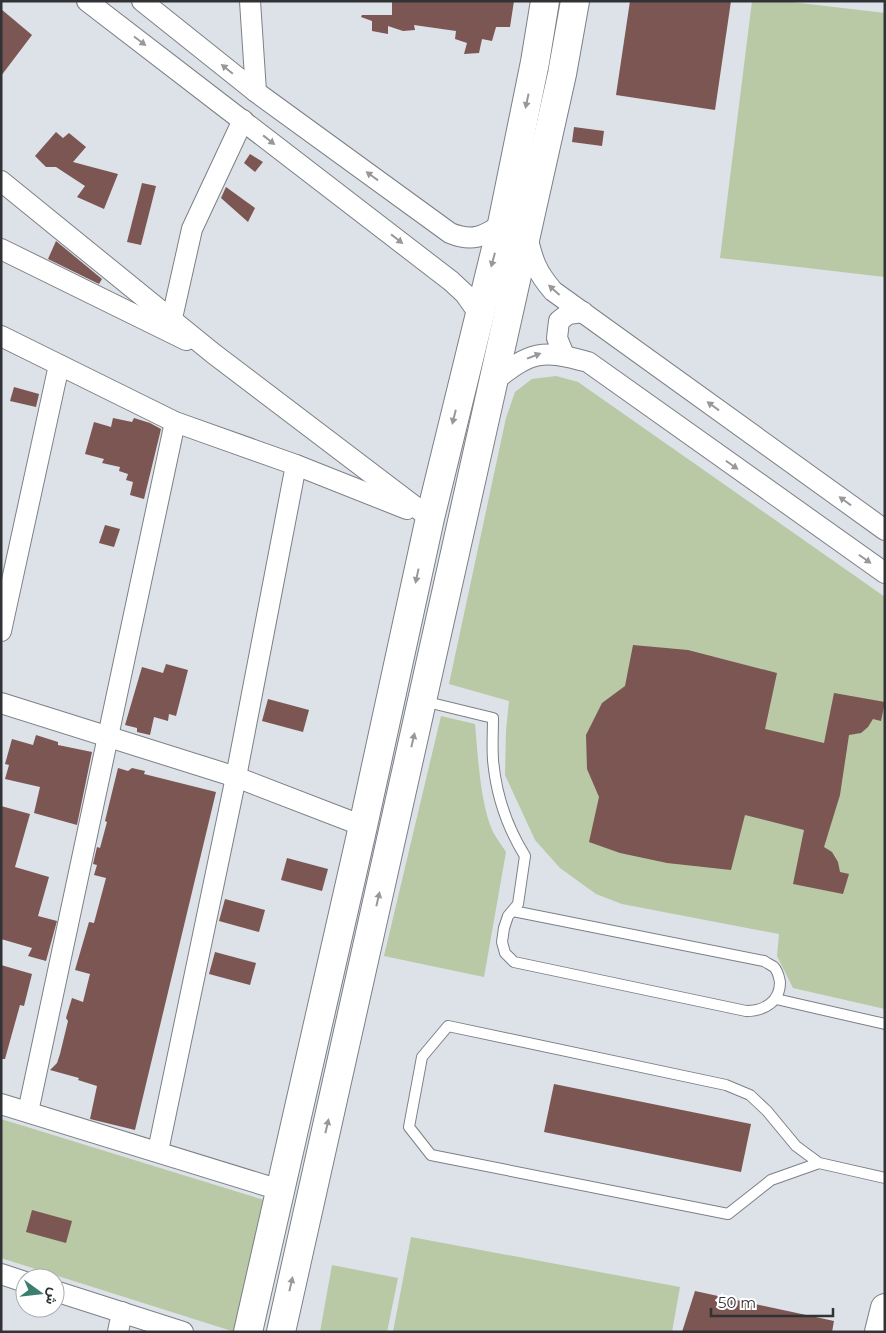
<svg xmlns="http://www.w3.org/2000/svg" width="886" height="1333" font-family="Montserrat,Vazirmatn,sans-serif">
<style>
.green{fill:#b9c8a5}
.building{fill:#7b5652}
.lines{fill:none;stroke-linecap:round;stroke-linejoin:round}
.lane-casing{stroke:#7c8086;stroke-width:12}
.street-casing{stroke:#7c8086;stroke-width:22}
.secondary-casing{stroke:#7c8086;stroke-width:30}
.lane{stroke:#fff;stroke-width:10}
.street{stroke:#fff;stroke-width:20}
.secondary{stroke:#fff;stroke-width:28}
.oneway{fill:#98989a}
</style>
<rect width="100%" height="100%" fill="#dde1e8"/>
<!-- green -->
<g class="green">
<path d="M752,1H783L885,13V277L720,258Z"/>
<path d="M556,376L578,382L885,597V1009L793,988L777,956L779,934L622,904L596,894L560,868L535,840L505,775L506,731L509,701L449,684L506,418L515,392L532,379Z"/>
<path d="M441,716L475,724C478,755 480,804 493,832C497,839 502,846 506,852L484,977L384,956Z"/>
<path d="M1,1119L264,1200L235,1332L1,1258Z"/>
<path d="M411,1237L680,1287L672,1332H393Z"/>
<path d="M332,1265L398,1278L387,1332H320Z"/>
</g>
<!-- building -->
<g class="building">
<path d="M392,1H514L510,27H496L492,41L482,39L479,53L464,54L467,43L455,39L456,31L414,25L415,30L403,31L388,26V34L372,31V21L361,17L362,15H392Z"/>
<path d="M630,1H731L715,110L616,95Z"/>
<path d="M1,9L32,35L1,76Z"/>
<path d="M574,127L604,131L602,146L572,142Z"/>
<path d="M56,132L63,138L69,133L86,147L73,162L118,174L104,209L77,197L85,186L56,167H46L35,156Z"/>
<path d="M250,154L263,162L255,172L244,163Z"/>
<path d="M142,183L156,186L141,245L127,242Z"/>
<path d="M226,187L255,208L248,222L221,198Z"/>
<path d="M56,241L102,279L99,284L48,259Z"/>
<path d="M14,387L39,394L36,407L10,401Z"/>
<path d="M113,418L132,422L134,418L150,423L161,429L144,499L130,495L133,482L126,480L128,474L119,471L120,467L102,463L104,459L85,454L94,422L111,427Z"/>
<path d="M105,525L120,529L114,547L99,543Z"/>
<path d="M633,645L688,650L777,673L765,729L824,743L834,693L885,702L881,721L873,719L868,727L861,733L849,735L840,795L824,847L832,852L838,862L840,872L849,874L843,894L793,884L804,830L745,815L731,870L667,863L620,853L589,842L599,797L587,769L586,735L602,703L625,686Z"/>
<path d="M166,664L188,670L176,716L169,714L168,721L154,717L150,735L137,732V728L125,725L142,667L163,673Z"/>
<path d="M268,699L309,710L303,732L262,721Z"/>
<path d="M36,735L58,742V745L92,752L77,825L34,813L40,787L5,779L9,765L5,764L12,739L33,745Z"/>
<path d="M118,768L128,771L132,768L145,771L144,774L216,792L135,1130L90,1119L97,1086L78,1080L79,1078L50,1070L57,1063L60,1054L68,1021L66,1018L72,998L83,1002L90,974L75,970L89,922L94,923L106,878L94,875L97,865L93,864L97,847L100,848L107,822L105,821Z"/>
<path d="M1,806L30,814L15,867L49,877L38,916L57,921L46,961L28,956L32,948L1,939Z"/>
<path d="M287,858L328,869L322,891L281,880Z"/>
<path d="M225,899L265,910L259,932L219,921Z"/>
<path d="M215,952L256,963L250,985L209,974Z"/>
<path d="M1,965L32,974L24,1006L20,1005L5,1059H1Z"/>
<path d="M554,1084L751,1124L741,1172L544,1132Z"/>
<path d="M32,1210L72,1221L66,1243L26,1232Z"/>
<path d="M695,1291L834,1321L832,1332H682Z"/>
</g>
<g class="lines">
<!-- lane casing -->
<g class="lane-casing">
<g id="lane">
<path d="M423,701L493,718C493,732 492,746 493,760C496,794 507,827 525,856L518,904L508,916L504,928L502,942L505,953L514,962L746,1011C764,1011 780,1002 780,982C779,977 778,971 774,967C771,965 767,963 764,961L513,911"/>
<path d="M776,999L885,1024"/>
<path d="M819,1163L771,1180L728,1214L431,1155L409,1127L422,1057L448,1026L726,1085L750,1095L767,1111L796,1146L819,1163L885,1178"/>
</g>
</g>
<!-- street casing -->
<g class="street-casing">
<g id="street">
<path d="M87,1L451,281L465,294L479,314"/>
<path d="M142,1L256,92L450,233C472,242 483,237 502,224"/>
<path d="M250,1L256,92"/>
<path d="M1,181L214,354L430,518"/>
<path d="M527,236C533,261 536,271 553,291L885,530"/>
<path d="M1,249L186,340"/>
<path d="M172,318L192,229L243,120"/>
<path d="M1,336L175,422L296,465L407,509"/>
<path d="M564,355L557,338L559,321L568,314L583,312"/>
<path d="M493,382C531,351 542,349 588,362L885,573"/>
<path d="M1,631L59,365"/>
<path d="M1,703L236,777L363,826"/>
<path d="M1,1104L280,1190"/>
<path d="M28,1112L175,422"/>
<path d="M158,1151L236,777L296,465"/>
<path d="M1,1274L25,1282"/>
<path d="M55,1291L183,1332"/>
<path d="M118,1332L122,1312"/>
</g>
</g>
<!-- secondary casing -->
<g class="secondary-casing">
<g id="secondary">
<path d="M248,1332L363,826L430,518L502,224L535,62L545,1"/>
<path d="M281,1332L562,74L575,1"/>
<path d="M879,1332L885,1308"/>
</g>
</g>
<!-- lane -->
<use href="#lane" class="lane"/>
<!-- street -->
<use href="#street" class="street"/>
<!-- secondary -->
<use href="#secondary" class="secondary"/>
</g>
<!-- one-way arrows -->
<defs><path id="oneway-solid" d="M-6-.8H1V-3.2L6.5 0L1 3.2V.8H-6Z" transform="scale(1.25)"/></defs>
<g class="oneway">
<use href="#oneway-solid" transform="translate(140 41) rotate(37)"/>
<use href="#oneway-solid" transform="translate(227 69) rotate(-141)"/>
<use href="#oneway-solid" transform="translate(527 101) rotate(102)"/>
<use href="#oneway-solid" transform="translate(269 140) rotate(38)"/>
<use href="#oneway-solid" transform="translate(372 176) rotate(-144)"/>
<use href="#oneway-solid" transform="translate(397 239) rotate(38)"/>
<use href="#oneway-solid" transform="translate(493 260) rotate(105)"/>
<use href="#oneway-solid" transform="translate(554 290) rotate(-138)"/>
<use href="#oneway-solid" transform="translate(534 356) rotate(-21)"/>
<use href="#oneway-solid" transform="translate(713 406) rotate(-144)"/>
<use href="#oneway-solid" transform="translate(454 417) rotate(104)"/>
<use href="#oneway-solid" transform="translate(732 465) rotate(35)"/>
<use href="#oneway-solid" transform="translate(845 501) rotate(-144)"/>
<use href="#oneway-solid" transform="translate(865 559) rotate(35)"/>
<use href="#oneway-solid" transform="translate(417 576) rotate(102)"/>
<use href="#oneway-solid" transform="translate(413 740) rotate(-77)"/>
<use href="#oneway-solid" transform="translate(378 899) rotate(-77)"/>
<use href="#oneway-solid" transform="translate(327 1126) rotate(-77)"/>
<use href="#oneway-solid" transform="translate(291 1284) rotate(-77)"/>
</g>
<!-- border -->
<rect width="886" height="1333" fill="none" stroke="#303235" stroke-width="5"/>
<!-- north arrow -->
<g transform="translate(40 1293) rotate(105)"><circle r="24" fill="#ffffff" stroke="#acadae"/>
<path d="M0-4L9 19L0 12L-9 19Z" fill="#3b7d6e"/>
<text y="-8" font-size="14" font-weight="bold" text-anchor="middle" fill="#303235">ش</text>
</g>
<!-- scale -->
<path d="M711 1308v8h122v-8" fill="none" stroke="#303235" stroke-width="2.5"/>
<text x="718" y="1308" font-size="15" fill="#303235" stroke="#ffffff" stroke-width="4" paint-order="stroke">50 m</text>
</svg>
